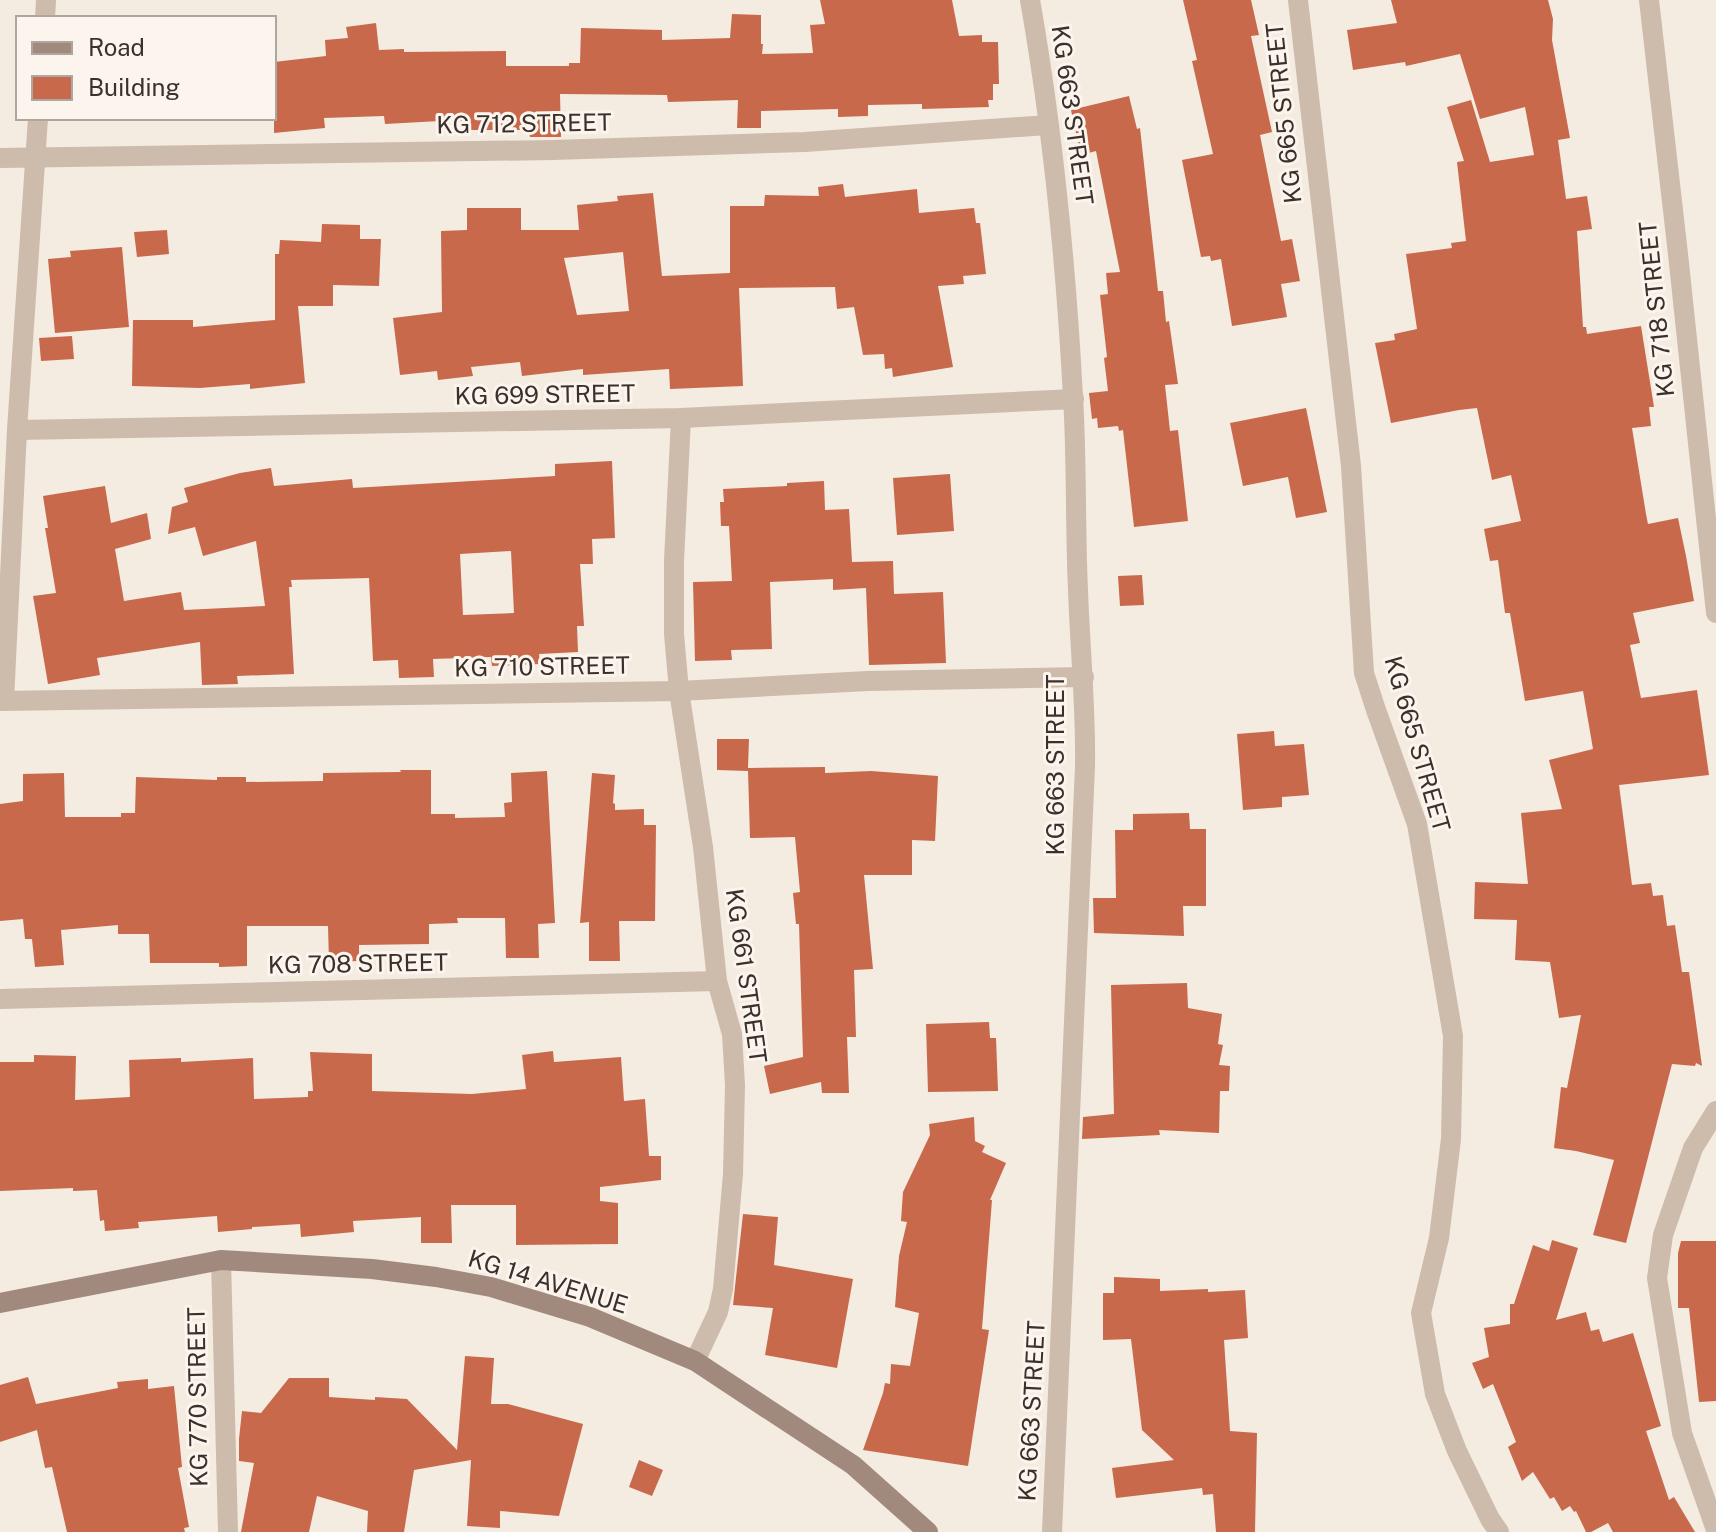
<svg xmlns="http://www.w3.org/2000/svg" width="1716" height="1532" font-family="'Public Sans',sans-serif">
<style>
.building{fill:#c8694b;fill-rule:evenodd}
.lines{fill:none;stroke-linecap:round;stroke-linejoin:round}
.street{stroke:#cdbbac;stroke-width:20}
.secondary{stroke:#a18a7d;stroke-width:20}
.labels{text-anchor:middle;stroke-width:6;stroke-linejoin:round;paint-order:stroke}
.street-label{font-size:24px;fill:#3b302b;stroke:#fbf5ee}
</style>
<rect width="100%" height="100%" fill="#f4ebe1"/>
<!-- building -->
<g class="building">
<path d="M820,0H952L959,36L982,35V42H998L999,84H993V100H988L989,107L922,109V104L868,105V116L838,117V109L761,111V128H737L738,100L668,102L667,95L560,94L561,137H530L529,130H458V120L385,124L384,116L324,118L325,128L274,133V62L326,56L325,40L348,38L346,27L376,23L379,50L404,49V52L506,51V66H569V63H580L581,28L662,30V40L730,38L732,14L761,15V44H763L762,54L813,53L810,25L825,24Z"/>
<path d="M1183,0H1251L1259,35L1251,36L1272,132L1260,135L1281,241L1292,239L1300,281L1281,284L1287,317L1232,326L1221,259L1211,261L1210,256L1201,257L1182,160L1213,154L1192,61L1197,60Z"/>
<path d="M1391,0H1548L1553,19L1552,40L1570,138L1558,140L1566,199L1587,196L1592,229L1577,231L1583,327H1586L1587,334L1641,326L1654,407H1649L1651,426L1632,428L1646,514L1648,524L1678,518L1686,556L1694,601L1633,613L1640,643L1630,645L1641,698L1697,690L1709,775L1619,785L1632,885L1651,883L1653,896L1663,895L1667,926L1675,925L1682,972H1689L1702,1066L1696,1063L1695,1066L1672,1064L1626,1243L1593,1235L1614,1160L1576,1151L1554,1148L1561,1087L1567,1088L1581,1015L1559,1018L1550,962L1515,960L1517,920L1474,919L1475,882L1528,884L1521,813L1562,809L1549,760L1593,749L1583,691L1525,701L1510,613H1505L1498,560L1490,561L1484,529L1521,521L1511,475L1492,480L1477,408L1459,410L1391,423L1375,343L1395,340L1394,334L1417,329L1406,254L1452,248L1451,243L1466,241L1457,162L1464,161L1447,107L1471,100L1490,162L1534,155L1525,107L1480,119L1460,54L1406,66L1405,62L1353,70L1347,30L1397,23Z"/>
<path d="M1129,96L1137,129L1140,128L1158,291H1163L1166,322L1169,321L1178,384L1165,385L1170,431L1178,430L1188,521L1134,527L1123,430L1119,431L1118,426L1098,428L1097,418L1092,419L1089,393L1108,391L1104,358L1107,357L1100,295L1108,294L1106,273L1120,272L1096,151L1081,155L1071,110Z"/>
<path d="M843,184L845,197L917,189L919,213L974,208L976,223H980L986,274L963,276L964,284L938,286L953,367L893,377L892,368L885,369L884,354L863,355L854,307L837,309L835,287L739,288L743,386L670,389L669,369L583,375V369L522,376L520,362L471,367L473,376L438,380L437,371L400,375L393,318L442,312L441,231L467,230V208H521V230H579L577,205L618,201L617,196L653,193L662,276L730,273V206H764L765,195L819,196L818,187ZM623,252L629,311L577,315L564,258Z"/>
<path d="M322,224L360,225V239H381L379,286L333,285V306H298L305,383L250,389V384L200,388L132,386L133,320H193V327L275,320V254H279L280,240L321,242Z"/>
<path d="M167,230L169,254L137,257L134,232Z"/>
<path d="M122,247L129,327L55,333L48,259L71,257L70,251Z"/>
<path d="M72,336L74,359L41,361L39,338Z"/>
<path d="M1306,408L1327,512L1296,518L1288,477L1243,486L1230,423Z"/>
<path d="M612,461L615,538L592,539L593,564H580L584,626H577L578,652L539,654L540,664L492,666L491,657L433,659L434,677L399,678L398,660L373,661L369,578L291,580L292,587H289L294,674L237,676L238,684L202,685L200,642L97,658L100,675L48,684L33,596L56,593L45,528H48L43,496L105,486L111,523L147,513L151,539L115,549L124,601L181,592L184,610L265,606L256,541L203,556L195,527L168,534L172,507L188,502L184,488L240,473L271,468L274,486L352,479L353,488L555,476V464ZM511,551L514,613L463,615L460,554Z"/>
<path d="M950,474L954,531L897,535L893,478Z"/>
<path d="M824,481L825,510L849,509L852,562L893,561L894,594L943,592L946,663L869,665L866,588L833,590V579L770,582L772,649L731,650L732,660L695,661L693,582L732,581L729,526H721L720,502H724L723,489L787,486V483Z"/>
<path d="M1142,575L1144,605L1120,606L1118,576Z"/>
<path d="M1274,731L1275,746L1304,744L1309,795L1282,797V807L1243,810L1237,734Z"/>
<path d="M717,739H749L748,768L825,767V773L871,771L938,776L935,841L912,840V875H864L873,969L854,970L856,1037H847L849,1093H822L821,1082L770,1094L764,1066L803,1057L799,924H796L793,893L800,892L795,837L750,838L748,771L717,770Z"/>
<path d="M400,770H431V814H455V818L505,817L504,803L512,802L511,773L547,771L555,923L538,924L539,958H506L505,918H457L458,923L429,924V944L359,945V961L329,962L328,926H247V966L219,967V963H150L149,934H118V925L61,930L64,965L35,967L32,939H25L23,919L0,921V804L23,801V774L64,773L65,817H121V813H135L136,777L217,780V777H246V782L323,781V773L401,772Z"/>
<path d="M592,773L615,775L613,803L615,804V810L644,809V825H656L655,921H619L620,961H589V922L580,923Z"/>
<path d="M1189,813L1190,829H1206V906H1183L1184,936L1094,933L1093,898H1116L1115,830H1133V814Z"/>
<path d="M1187,983L1188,1008L1222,1014L1218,1044L1223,1045L1219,1065L1230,1066L1229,1091H1220L1219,1133L1159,1130L1160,1135L1082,1139L1083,1117L1114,1114L1111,985Z"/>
<path d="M989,1022L990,1038H996L998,1091L928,1092L926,1024Z"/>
<path d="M553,1051L554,1062L621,1057L624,1101L645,1099L649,1156H661V1180L600,1187V1201L618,1203V1244L516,1245V1205H451L452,1243H421V1217L353,1221L354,1232L301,1237L300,1224L252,1227V1229L218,1232L217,1216L138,1222L139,1228L105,1231L104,1220L100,1221L97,1190L73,1191V1188L0,1191V1062H34V1055L76,1056L75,1100L130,1097L129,1060L181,1058V1062L253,1058L254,1099L308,1097V1091H313L310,1052L372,1054V1091L472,1094L526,1089L522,1055Z"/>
<path d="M974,1117L975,1141L985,1146L982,1152L1006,1163L990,1200H992L982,1329L989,1330L968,1466L863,1450L883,1393L885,1383L890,1384L891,1364L910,1366L919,1313L895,1307L899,1256L907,1222L901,1221L903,1192L930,1135L929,1124Z"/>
<path d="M743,1214L778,1217L774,1265L853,1279L837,1368L765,1355L773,1308L733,1305Z"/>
<path d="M1552,1240L1578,1248L1556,1320L1586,1312L1591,1331L1599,1329L1603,1342L1633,1333L1661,1426L1646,1431L1669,1500L1674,1497L1695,1532H1613L1608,1523L1591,1532H1586L1576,1511L1574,1512L1570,1506L1562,1511L1554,1497L1550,1499L1533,1472L1522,1481L1508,1447L1516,1442L1493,1384L1483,1389L1472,1363L1489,1357L1484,1328L1510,1324V1304H1514L1533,1245L1549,1251Z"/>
<path d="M1681,1241H1716V1401L1699,1402L1689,1308H1678V1253Z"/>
<path d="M1114,1277L1160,1279V1291L1208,1289V1292L1245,1290L1248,1338L1224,1340L1230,1431L1257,1433L1255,1532H1216L1213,1494L1203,1495L1202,1488L1116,1498L1112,1468L1174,1460L1142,1430L1131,1339L1103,1340V1293H1114Z"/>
<path d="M465,1356L494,1358L491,1404H508L583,1424L559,1516L500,1511V1528L467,1526L471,1460L414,1470L404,1532H367L368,1511L317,1496L309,1532H241L254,1463L239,1461V1439L242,1411L261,1413L289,1378H329V1397L375,1400V1397L407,1399L457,1450Z"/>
<path d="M28,1377L36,1404L118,1388L117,1382L148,1379V1389L174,1386L182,1467L178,1468L189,1527L184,1528L185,1532H67L52,1467L45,1468L37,1430L0,1442V1385Z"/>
<path d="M639,1460L663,1470L652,1496L629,1487Z"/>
</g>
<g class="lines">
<!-- street -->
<g class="street">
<path d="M1030,0C1053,131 1066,264 1073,397C1077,461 1075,526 1078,590C1080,649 1086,707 1085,766L1052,1532"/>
<path d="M1298,0L1351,466L1364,673L1376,710L1417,824L1453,1036L1451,1139L1439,1238L1421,1313L1435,1394L1457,1451L1490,1519L1499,1532"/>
<path d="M1649,0L1678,254L1716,613"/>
<path d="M45,18L46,0"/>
<path d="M0,158L553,150L805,142L1048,125"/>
<path d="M681,418L674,561V634L679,691L703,847L717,981L732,1034L735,1085L733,1174L723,1289L718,1312L695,1361"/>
<path d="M17,430L681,418L1074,399"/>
<path d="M0,701L679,691L868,681L1084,677"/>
<path d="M4,701L17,430L38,118"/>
<path d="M0,999L717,981"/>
<path d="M1716,1111L1693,1148L1663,1235L1657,1278L1682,1433L1716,1530"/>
<path d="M221,1260L228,1532"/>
</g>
<!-- secondary -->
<path class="secondary" d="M0,1303L221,1260L372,1269L436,1277L491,1287L590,1317L695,1361L853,1465L928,1532"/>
</g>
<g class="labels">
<!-- street labels -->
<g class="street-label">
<text transform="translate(1284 113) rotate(-96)" y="8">KG 665 STREET</text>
<text transform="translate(1072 115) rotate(82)" y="8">KG 663 STREET</text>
<text transform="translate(524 124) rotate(-1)" y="8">KG 712 STREET</text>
<text transform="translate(1657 309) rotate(-96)" y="8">KG 718 STREET</text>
<text transform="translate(545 395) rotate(-1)" y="8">KG 699 STREET</text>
<text transform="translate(542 667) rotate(-1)" y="8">KG 710 STREET</text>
<text transform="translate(1417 744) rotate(74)" y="8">KG 665 STREET</text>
<text transform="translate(1056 765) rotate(-90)" y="8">KG 663 STREET</text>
<text transform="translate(358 964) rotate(-1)" y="8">KG 708 STREET</text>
<text transform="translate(746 976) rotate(82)" y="8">KG 661 STREET</text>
<text transform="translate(548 1282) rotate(17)" y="8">KG 14 AVENUE</text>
<text transform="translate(198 1397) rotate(-91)" y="8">KG 770 STREET</text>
<text transform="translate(1032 1411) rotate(-87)" y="8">KG 663 STREET</text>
</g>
</g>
<!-- legend -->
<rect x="16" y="16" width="260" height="104" fill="#fbf5ee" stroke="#aea6a0" stroke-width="2"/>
<rect x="32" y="42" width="40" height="12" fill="#a18a7d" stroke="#aea6a0" stroke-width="2"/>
<text x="88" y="56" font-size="24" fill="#3b302b">Road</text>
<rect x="32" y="76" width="40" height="24" fill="#c8694b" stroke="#aea6a0" stroke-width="2"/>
<text x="88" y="96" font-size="24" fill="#3b302b">Building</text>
</svg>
